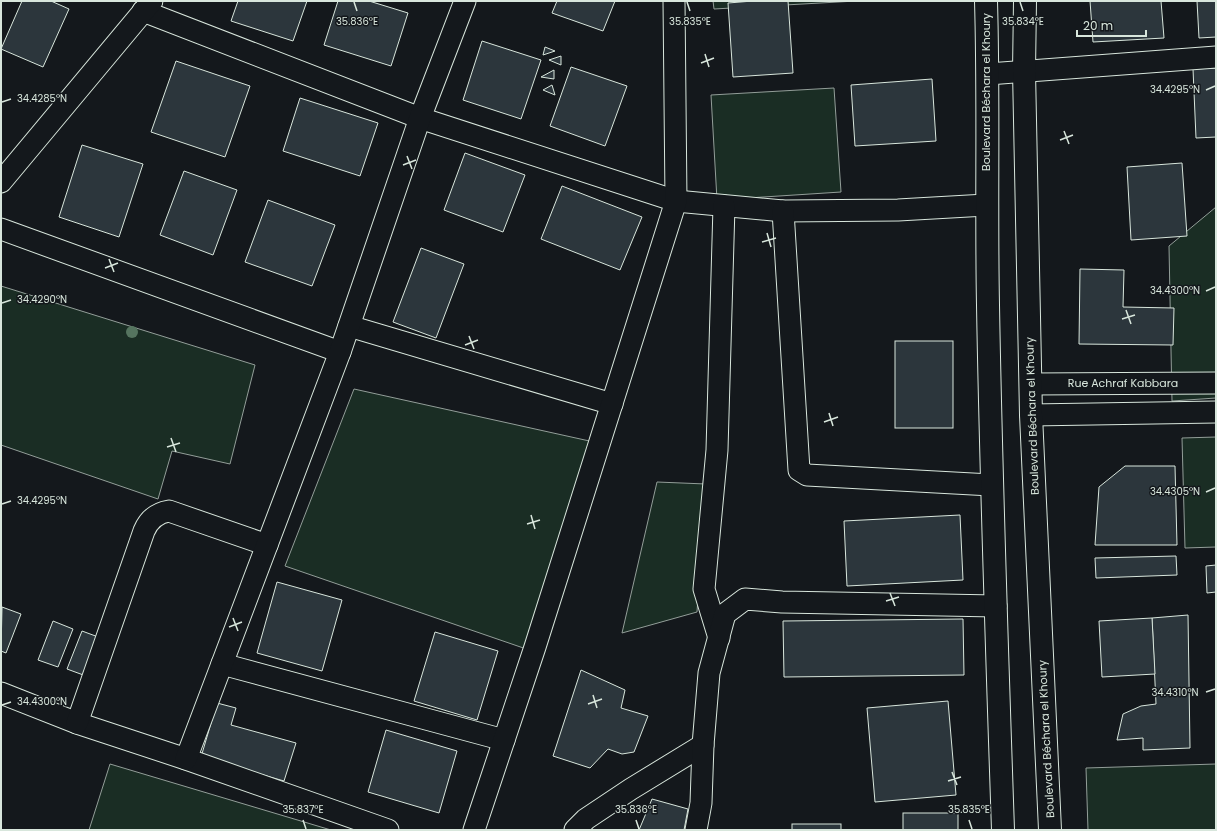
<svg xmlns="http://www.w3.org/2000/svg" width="1217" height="831" font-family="Poppins,sans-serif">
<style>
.green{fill:#1a2d24;stroke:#939e99}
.building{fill:#2c363c;stroke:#d8e6dc}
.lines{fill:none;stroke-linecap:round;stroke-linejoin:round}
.street-casing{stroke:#d8e6dc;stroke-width:23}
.highway-casing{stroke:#d8e6dc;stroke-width:24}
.street{stroke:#14181c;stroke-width:21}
.highway{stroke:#14181c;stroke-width:22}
.tree{fill:#55745f}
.ticks{fill:none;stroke:#d8e6dc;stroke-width:1.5}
.labels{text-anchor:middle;stroke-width:3;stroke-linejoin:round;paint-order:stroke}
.street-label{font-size:11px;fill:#d8e6dc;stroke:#14181c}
.ticks-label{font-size:10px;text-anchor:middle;fill:#d8e6dc;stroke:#14181c;stroke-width:3;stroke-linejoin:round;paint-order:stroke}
</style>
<rect width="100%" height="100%" fill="#14181c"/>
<!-- green -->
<g class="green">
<path d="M713,1H856L714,9Z"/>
<path d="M834,88L841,192L717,200L711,95Z"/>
<path d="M1216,207V398L1172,401L1169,246Z"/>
<path d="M1,286L255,365L230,464L172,451L158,499L1,445Z"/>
<path d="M354,389L603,444L535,652L285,566Z"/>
<path d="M1216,437V547L1185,548L1182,438Z"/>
<path d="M657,482L706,484L697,612L622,633Z"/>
<path d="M110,764L331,830H89Z"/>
<path d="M1216,764V830H1088L1086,768Z"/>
</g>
<!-- building -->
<g class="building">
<path d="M22,1H51L69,9L43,67L1,49Z"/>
<path d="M238,1H307L293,41L231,21Z"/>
<path d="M338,1H369L408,13L391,66L324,45Z"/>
<path d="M557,1H615L603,31L552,13Z"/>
<path d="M753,1H788L793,73L733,77L728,3Z"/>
<path d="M1090,1H1161L1164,38L1093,42Z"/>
<path d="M1197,1H1216V37L1199,38Z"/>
<path d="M482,41L541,60L521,119L463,100Z"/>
<path d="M545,47L555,51L543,55Z"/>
<path d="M561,56V65L549,60Z"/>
<path d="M176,61L250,86L225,157L151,132Z"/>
<path d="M571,67L627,86L605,146L550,126Z"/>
<path d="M1216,68V137L1196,138L1193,69Z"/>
<path d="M554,70V79L541,77Z"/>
<path d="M932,79L936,141L855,146L851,85Z"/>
<path d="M552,85L555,95L543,90Z"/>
<path d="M300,98L378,123L360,176L283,151Z"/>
<path d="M82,145L143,164L119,237L59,217Z"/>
<path d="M465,153L525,175L503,232L444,210Z"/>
<path d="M1182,163L1187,236L1131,240L1127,167Z"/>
<path d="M184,171L237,190L213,255L160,235Z"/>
<path d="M562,186L642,217L620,270L541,239Z"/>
<path d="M268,200L335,225L312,286L245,262Z"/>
<path d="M421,248L464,264L436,338L393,322Z"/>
<path d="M1080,269L1124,270L1123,307L1174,308L1173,345L1079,344Z"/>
<rect x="895" y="341" width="58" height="87"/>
<path d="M1125,466H1175L1177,545H1095L1099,487Z"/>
<path d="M960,515L963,580L847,586L844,521Z"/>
<path d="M1176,556L1177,575L1096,578L1095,558Z"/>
<path d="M1216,565V592L1207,593L1206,566Z"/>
<path d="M277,582L342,600L322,671L257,653Z"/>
<path d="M2,607L21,614L6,653L1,651Z"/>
<path d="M1188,615L1190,748L1143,750V738L1117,740L1123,714L1141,706L1156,704L1152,618Z"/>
<path d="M1152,618L1155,674L1102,677L1099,621Z"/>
<path d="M963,619L964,675L784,677L783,621Z"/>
<path d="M53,621L73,629L58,667L38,660Z"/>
<path d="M82,631L101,638L86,676L67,669Z"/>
<path d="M435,632L498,651L477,720L414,701Z"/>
<path d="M581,670L625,690L621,708L648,716L634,752L622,754L608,749L590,768L553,756Z"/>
<path d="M948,701L956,795L875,802L867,708Z"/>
<path d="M217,703L236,708L231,725L296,743L284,781L201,757Z"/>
<path d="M386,730L457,751L439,813L368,792Z"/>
<path d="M652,799L688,809L684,830H639Z"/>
<rect x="903" y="813" width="55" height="17"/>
<rect x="792" y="824" width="49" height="6"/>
</g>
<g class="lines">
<!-- street casing -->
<g class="street-casing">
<g id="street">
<path d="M143,11L420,118L676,201L783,211L898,210L986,205"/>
<path d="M988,74L1216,57"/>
<path d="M1,182L152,1"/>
<path d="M783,211L799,470L807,475L991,485"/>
<path d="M1,229L340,352"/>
<path d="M349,326L612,404"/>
<path d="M1031,384L1216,383"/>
<path d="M1031,415L1216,412"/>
<path d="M719,638L704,589L717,450L724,206"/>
<path d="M222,664L504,740"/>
<path d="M1,693L77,723L186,759L388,830"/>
<path d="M77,723L144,531C149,519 157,513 169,511L267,545"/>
<path d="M186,759L340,352L420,118L465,1"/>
<path d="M474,830L535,647L676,201L674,1"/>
<path d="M575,830L586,819L631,789L703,745"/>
<path d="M696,830L701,803L703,745L709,673L725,614L745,599L782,602L996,606"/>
</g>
</g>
<!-- highway casing -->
<g class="highway-casing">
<g id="highway">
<path d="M986,1C989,102 986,204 988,305C991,480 997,655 1003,830"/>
<path d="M1025,1L1024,71L1031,415L1050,830"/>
</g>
</g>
<!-- street -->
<use href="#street" class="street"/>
<!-- highway -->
<use href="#highway" class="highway"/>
</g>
<!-- trees -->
<circle class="tree" cx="132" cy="332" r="6"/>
<!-- ticks -->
<path class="ticks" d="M354,2L357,11M687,2L690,11M1020,2L1023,11M705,54L709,67M701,63L714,58M1206,90L1215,86M2,102L11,99M1064,131L1069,144M1060,140L1073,135M407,156L412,169M403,165L416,160M767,233L771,247M762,242L776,238M109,259L114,272M105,268L118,263M1206,291L1215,287M2,303L11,300M1126,310L1131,324M1122,319L1135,315M469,336L474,349M465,345L478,340M829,413L833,426M824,422L838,417M171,438L176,452M167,447L180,443M1206,492L1215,488M2,504L11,501M531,515L535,529M527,524L540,520M890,593L895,606M886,601L899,597M233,618L238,631M229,627L242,622M1206,692L1215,689M593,695L597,708M588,704L602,699M2,705L11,702M952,772L957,785M948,781L961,777M303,820L306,829M636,820L639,829M969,820L972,829"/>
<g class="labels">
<!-- street labels -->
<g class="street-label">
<text transform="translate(986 92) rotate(-90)" y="4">Boulevard Béchara el Khoury</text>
<text x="1123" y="387">Rue Achraf Kabbara</text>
<text transform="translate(1032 416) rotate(-92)" y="4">Boulevard Béchara el Khoury</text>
<text transform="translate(1046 739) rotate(-93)" y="4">Boulevard Béchara el Khoury</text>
</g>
</g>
<g class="ticks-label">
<text x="357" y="25">35.836°E</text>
<text x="690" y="25">35.835°E</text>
<text x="1023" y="25">35.834°E</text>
<text x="1175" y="93">34.4295°N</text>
<text x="42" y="102">34.4285°N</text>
<text x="1175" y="294">34.4300°N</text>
<text x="42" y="303">34.4290°N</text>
<text x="1175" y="495">34.4305°N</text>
<text x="42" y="504">34.4295°N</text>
<text x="1175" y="696">34.4310°N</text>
<text x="42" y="705">34.4300°N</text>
<text x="303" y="813">35.837°E</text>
<text x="636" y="813">35.836°E</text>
<text x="969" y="813">35.835°E</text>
</g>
<!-- border -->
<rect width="1217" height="831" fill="none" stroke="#d8e6dc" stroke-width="4"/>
<!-- scale -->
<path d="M1077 30v6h69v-6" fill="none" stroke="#d8e6dc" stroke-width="2"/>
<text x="1083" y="30" font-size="12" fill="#d8e6dc" stroke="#14181c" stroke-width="3" paint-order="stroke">20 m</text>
</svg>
